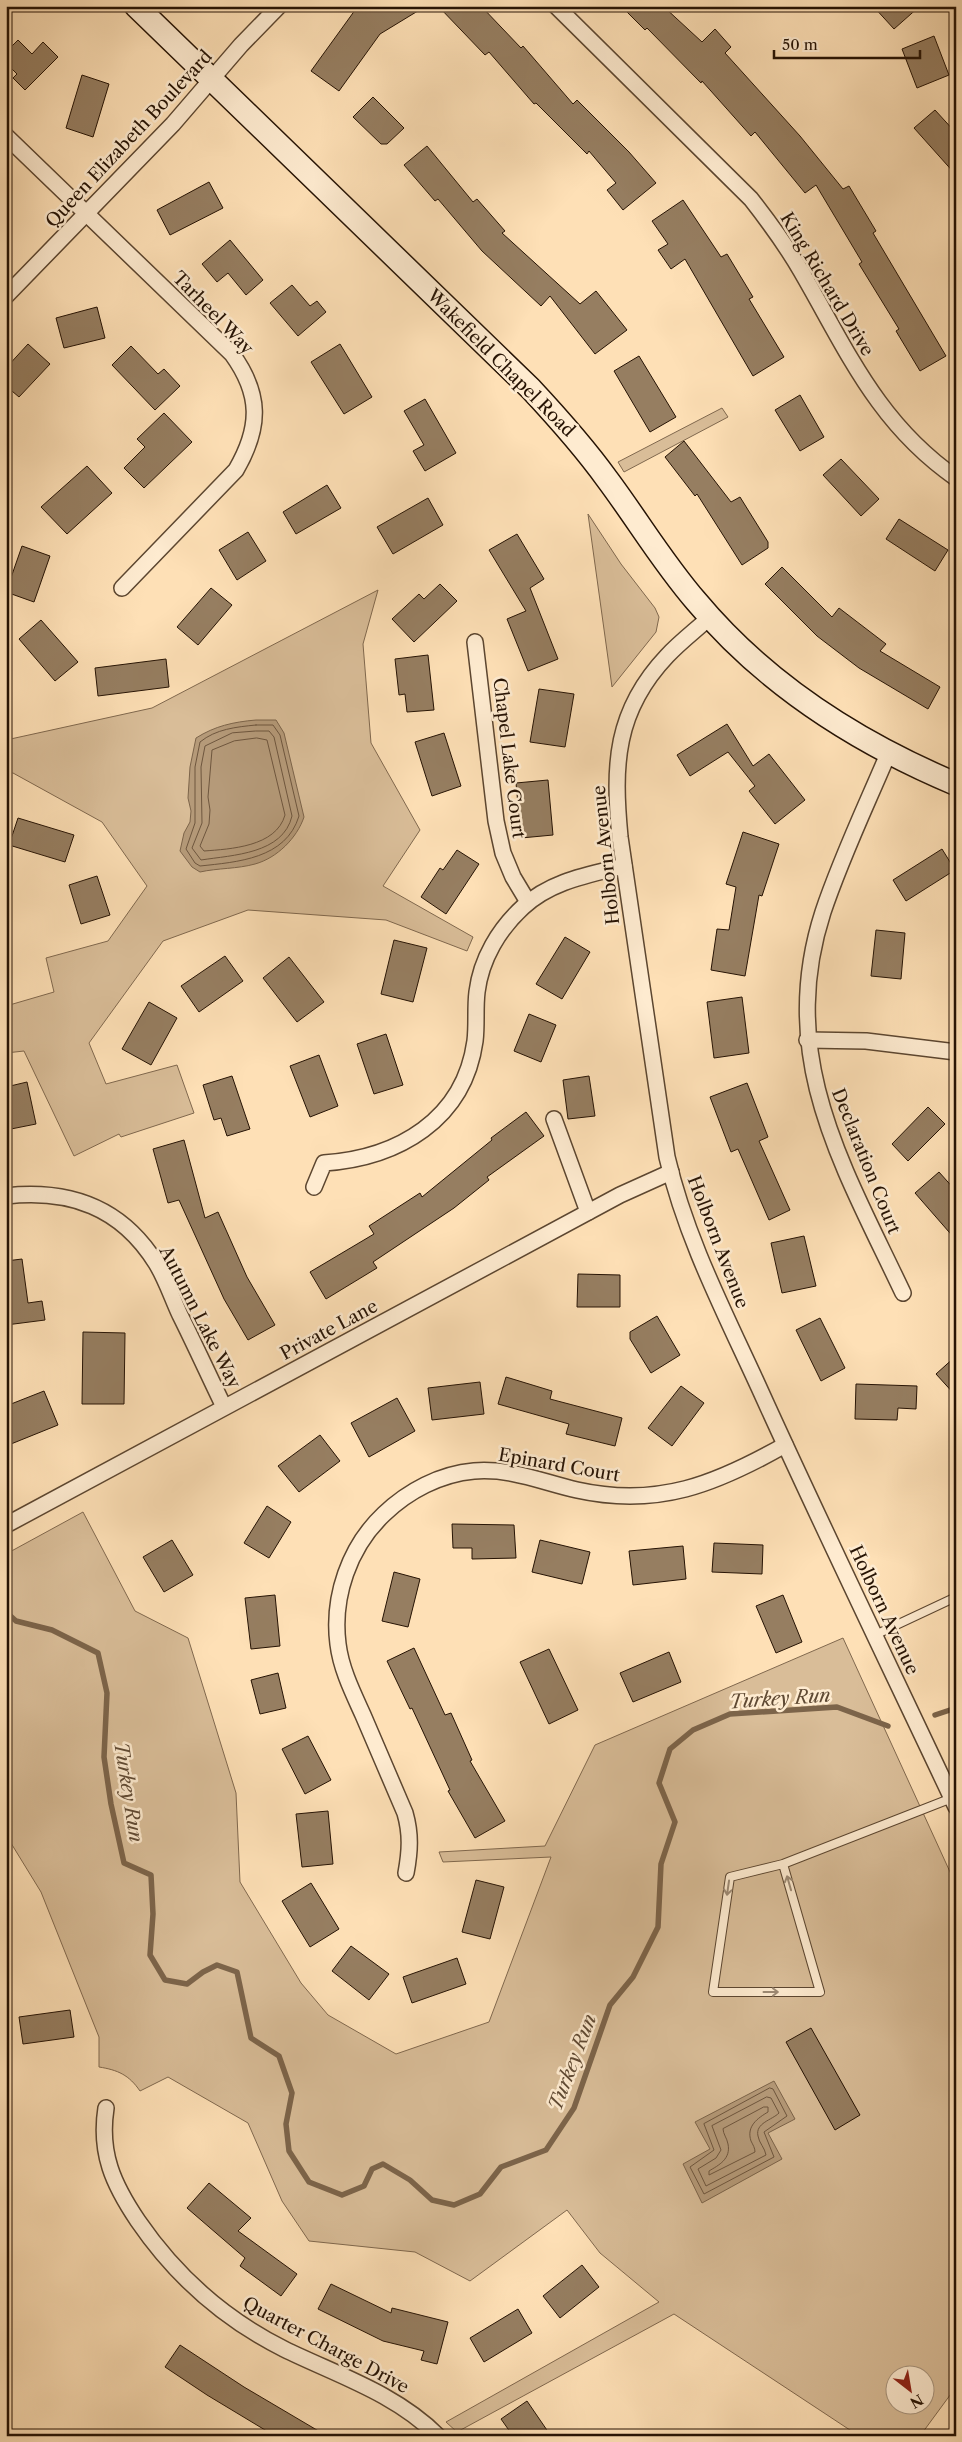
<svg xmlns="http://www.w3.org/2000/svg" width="962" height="2442" font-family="'Libre Caslon Text',serif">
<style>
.green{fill:#d9bd98;stroke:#80684e;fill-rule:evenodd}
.water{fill:#b59a79;stroke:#7c644a}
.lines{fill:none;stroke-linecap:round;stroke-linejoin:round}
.shore{stroke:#6e563e;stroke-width:1}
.stream{stroke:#7c644a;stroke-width:5.5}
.building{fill:#967e61;stroke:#261304}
.lane-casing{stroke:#5c4630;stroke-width:10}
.street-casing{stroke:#5c4630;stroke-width:18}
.secondary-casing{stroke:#261304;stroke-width:25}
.lane{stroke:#feebd0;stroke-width:8}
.street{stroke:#feebd0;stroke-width:15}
.secondary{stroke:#feebd0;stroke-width:22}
.oneway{stroke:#9d8a74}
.labels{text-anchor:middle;stroke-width:5;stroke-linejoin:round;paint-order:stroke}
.street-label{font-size:18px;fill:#261304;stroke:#feebd0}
.water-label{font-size:19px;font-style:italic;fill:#5f4933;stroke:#feebd0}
</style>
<rect width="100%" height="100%" fill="#fee0b6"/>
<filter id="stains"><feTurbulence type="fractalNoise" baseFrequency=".004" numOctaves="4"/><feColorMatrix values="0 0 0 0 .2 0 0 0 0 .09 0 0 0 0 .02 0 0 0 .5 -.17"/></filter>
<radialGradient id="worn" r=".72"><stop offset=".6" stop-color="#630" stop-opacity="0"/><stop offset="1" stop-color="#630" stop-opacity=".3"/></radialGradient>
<!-- green -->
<g class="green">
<path d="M722,408L728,417L624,472L618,462Z"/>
<path d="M588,514L621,564L655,608L659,617L656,632L612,687Z"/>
<path d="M378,590L363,644L371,743L420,830L383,886L473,937L467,951L386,920L248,910L163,941L89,1043L106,1084L177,1065L194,1113L121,1137L119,1134L74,1156L24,1051L6,1053V1006L54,992L46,958L108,941L147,886L102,822L13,773H6V740L152,708Z"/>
<path d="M83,1512L135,1611L188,1638L236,1793L240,1882L301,1983L328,2015L396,2054L489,2022L551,1857L443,1862L439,1852L545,1846L595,1745L843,1638L956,1885V2387L920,2436H859L674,2314L457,2432L446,2422L659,2302L600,2253L567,2210L470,2281L415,2252L309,2241L282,2201L248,2123L168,2077L140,2091C129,2075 118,2070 99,2067V2037L41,1892L6,1835V1554ZM894,2374H924V2404H894Z"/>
</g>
<!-- water -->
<g class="water">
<path d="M256,720H276L284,733L304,817C297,838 277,858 255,864C237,869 218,868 200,872L192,867L180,851L184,833L190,822L191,811L188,798L190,767L196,738C215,726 233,722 256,720Z"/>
<path d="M774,2081L795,2119L768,2133L782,2159L702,2203L683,2164L710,2149L695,2122Z"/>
</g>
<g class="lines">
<!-- shore -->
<g class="shore">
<path d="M256,725H273L280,735L299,816C286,859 237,862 200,866L195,863L186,849L195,823V767L200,742C216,729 236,727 256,725Z"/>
<path d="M256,731H269L274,737L292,816C283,854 233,855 201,860L192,848L202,823L201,767L205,746L232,733Z"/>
<path d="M257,738L267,740L285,815C276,847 230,849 204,851L200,846L209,824L210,810L208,797L212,750L234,741Z"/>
<path d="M770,2088L773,2089L787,2116L764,2132L774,2157L704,2194L690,2167L714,2150L704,2124Z"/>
<path d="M767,2097L771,2098L779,2113C772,2120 755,2123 758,2136C759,2143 765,2148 766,2155L706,2186L698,2169L716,2158L721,2150L712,2126Z"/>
<path d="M764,2107H768V2112C758,2118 746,2126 751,2141C753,2145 755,2148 755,2152L709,2175V2171C719,2165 731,2159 728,2144C727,2138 723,2134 723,2129Z"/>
</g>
<!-- stream -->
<g class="stream">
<path d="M6,1612L16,1621L52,1630L98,1653L107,1693L104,1757L111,1804L124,1863L151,1875L153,1914L150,1955L165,1980L187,1984L203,1972L217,1965L237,1972L251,2038L279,2056L292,2093L286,2124L289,2151L309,2182L342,2195L364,2186L372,2169L383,2164L410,2180L432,2200L454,2205L480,2194L501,2167L546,2150L574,2108L610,2005L633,1977L658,1927L661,1864L675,1822L659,1783L670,1749L693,1730L730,1714L837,1707L888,1726"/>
<path d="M935,1715L956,1708"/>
</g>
</g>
<!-- building -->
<g class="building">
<path d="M358,6H426L380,34L339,91L311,71Z"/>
<path d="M438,6H481L521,48L523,46L573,104L577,100L629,152L656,183L623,210L607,190L616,183L589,151L587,154L536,103L534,104L489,52L485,55Z"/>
<path d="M621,6H663L702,42L715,29L731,47L725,53L800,136L843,189L849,186L876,231L873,233L946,356L920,371L896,331L899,329L859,264L862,262L816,185L805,193L755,132L751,136L702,81L701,83L647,28L645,30Z"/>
<path d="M873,6H920L894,29Z"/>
<path d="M934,36L949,75L917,88L902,49Z"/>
<path d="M18,40L32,54L43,42L58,57L25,90L13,78L17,74L6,63V52Z"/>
<path d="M82,75L109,84L93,137L66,128Z"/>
<path d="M373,97L404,128L387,144H381L353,117Z"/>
<path d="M935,110L956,133V175L914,128Z"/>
<path d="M427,146L473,202L477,199L505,231L502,233L580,304L596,291L627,330L595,354L550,296L541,306L482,251L438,199L435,201L404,165Z"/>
<path d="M209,182L223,208L170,235L157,210Z"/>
<path d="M683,200L721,257L727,254L753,297L749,299L784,357L753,376L685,259L671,269L658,250L668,244L652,221Z"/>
<path d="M230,240L263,280L246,295L228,273L217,282L202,264Z"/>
<path d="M292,285L310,306L317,301L326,312L298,336L270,303Z"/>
<path d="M97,307L105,338L64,348L56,318Z"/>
<path d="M28,344L50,364L19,397L6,386V368Z"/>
<path d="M340,344L372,397L344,414L311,362Z"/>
<path d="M131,346L158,374L164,369L180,386L155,410L112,365Z"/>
<path d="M639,356L676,417L650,432L614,371Z"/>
<path d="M800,395L824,437L800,451L775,410Z"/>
<path d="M425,399L456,453L425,471L413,451L424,445L404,411Z"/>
<path d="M164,413L192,442L144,488L124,468L145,447L137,439Z"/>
<path d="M684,441L731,502L740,497L768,542V548L742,565L697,494L695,496L665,457Z"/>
<path d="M841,459L879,499L861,516L823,475Z"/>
<path d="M87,466L112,493L67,534L41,507Z"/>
<path d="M327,485L341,508L296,534L283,512Z"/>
<path d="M428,498L443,525L393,554L377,527Z"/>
<path d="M899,519L948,550L935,571L886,539Z"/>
<path d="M248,532L266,561L237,580L219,550Z"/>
<path d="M517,534L544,579L530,588L558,659L528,671L507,619L526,611L489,550Z"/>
<path d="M22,546L50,556L34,602L6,592Z"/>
<path d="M782,567L832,617L839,608L886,644L880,651L940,687L928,709L859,668L817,636L765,584Z"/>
<path d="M440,584L457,601L414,642L392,619L419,594L424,599Z"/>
<path d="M211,588L232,605L198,645L177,627Z"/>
<path d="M41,620L78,662L55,681L19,639Z"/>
<path d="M428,655L434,710L407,712L405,694L399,695L395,659Z"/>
<path d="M166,659L169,687L98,696L95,668Z"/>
<path d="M539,689L574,694L565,747L530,742Z"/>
<path d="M727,724L753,766L769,754L805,800L775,824L749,791L755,786L728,752L690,776L677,755Z"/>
<path d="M444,733L461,786L432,796L415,742Z"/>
<path d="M548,780L553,835L521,838L516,783Z"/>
<path d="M18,818L74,835L65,862L9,845Z"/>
<path d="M743,832L779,844L762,896L759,895L745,976L711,970L717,929L729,930L736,887L726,884Z"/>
<path d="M942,849L955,870L906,901L893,880Z"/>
<path d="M457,850L479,864L446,914L421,897L440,868L443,870Z"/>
<path d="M97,876L110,915L81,924L69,885Z"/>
<path d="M876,930L905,933L901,979L871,976Z"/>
<path d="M565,937L590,952L562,999L536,984Z"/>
<path d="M394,940L427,948L413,1002L381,994Z"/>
<path d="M225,956L243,981L199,1012L181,986Z"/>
<path d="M289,957L324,1002L297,1022L263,978Z"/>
<path d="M742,997L749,1053L714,1058L707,1002Z"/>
<path d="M149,1002L177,1018L151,1065L122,1049Z"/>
<path d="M529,1014L556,1025L541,1062L514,1051Z"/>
<path d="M386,1034L403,1085L374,1094L357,1044Z"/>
<path d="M319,1055L338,1106L310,1117L290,1066Z"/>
<path d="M232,1076L250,1129L227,1136L221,1118L214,1120L203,1085Z"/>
<path d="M589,1076L595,1116L568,1119L563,1080Z"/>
<path d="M27,1082L36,1124L6,1130V1087Z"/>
<path d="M747,1083L768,1137L759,1141L790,1210L769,1220L738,1149L731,1152L710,1097Z"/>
<path d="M928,1107L945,1124L908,1161L892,1144Z"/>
<path d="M526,1112L544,1136L487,1177L489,1180L454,1208L373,1262L377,1268L326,1299L310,1272L374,1234L369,1226L420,1193L422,1197L492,1140L491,1138Z"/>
<path d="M184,1140L205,1218L218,1212L247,1277L275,1325L248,1340L224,1299L179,1200L168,1203L153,1149Z"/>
<path d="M939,1172L956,1191V1240L915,1193Z"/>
<path d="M804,1236L816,1286L782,1293L771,1243Z"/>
<path d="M22,1259L28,1303L42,1301L45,1320L6,1325V1261Z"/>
<path d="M578,1274L620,1275V1307H577Z"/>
<path d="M657,1316L680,1355L651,1373L630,1339V1332Z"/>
<path d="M820,1318L845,1368L821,1381L796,1330Z"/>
<path d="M83,1332L125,1333L124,1404H82Z"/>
<path d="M956,1356V1396L936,1374Z"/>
<path d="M506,1377L552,1391L550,1399L622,1418L615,1446L566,1434L569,1424L498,1404Z"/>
<path d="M480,1382L484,1414L432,1420L428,1388Z"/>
<path d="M856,1384L917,1386L916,1409L898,1408L897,1420L855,1419Z"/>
<path d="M681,1386L704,1403L672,1446L648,1428Z"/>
<path d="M44,1391L58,1425L6,1446V1406Z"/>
<path d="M397,1398L415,1431L369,1457L351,1423Z"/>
<path d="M320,1435L340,1461L299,1492L278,1466Z"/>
<path d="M267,1506L291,1522L269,1558L244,1543Z"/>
<path d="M452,1524L514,1525L516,1558L472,1559V1548H453Z"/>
<path d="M172,1540L193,1575L164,1592L143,1557Z"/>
<path d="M540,1540L590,1552L582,1584L532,1572Z"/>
<path d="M714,1543L763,1545L762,1574L712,1572Z"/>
<path d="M683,1546L686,1579L633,1585L629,1551Z"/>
<path d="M394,1572L420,1579L408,1627L382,1621Z"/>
<path d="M275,1595L280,1646L251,1649L245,1598Z"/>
<path d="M783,1595L802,1642L776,1653L756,1606Z"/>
<path d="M414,1648L445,1715L451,1713L472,1760L470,1761L505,1821L475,1838L448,1791L450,1790L412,1708L410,1709L387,1661Z"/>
<path d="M549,1649L578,1710L549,1724L520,1662Z"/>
<path d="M669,1652L681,1682L633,1702L620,1673Z"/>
<path d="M278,1673L286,1708L260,1714L251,1680Z"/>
<path d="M308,1736L331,1780L305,1794L282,1749Z"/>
<path d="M328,1811L333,1864L302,1867L296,1814Z"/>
<path d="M476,1880L504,1887L490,1939L462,1932Z"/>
<path d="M311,1883L339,1929L310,1947L282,1901Z"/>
<path d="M351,1946L389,1974L369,2000L332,1971Z"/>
<path d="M457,1958L466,1984L412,2003L403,1977Z"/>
<path d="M70,2010L74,2037L23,2044L19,2017Z"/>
<path d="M811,2028L860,2115L835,2130L786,2042Z"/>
<path d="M209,2183L251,2218L238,2231L297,2274L281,2296L240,2266L245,2258L187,2208Z"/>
<path d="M582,2265L599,2287L560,2318L543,2296Z"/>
<path d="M331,2284L391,2313L392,2308L448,2322L437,2364L421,2360L424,2351L383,2341L318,2309Z"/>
<path d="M518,2309L532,2333L484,2362L470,2338Z"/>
<path d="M180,2345L244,2387L327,2436H275L207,2395L165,2367Z"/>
<path d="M527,2401L551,2436H513L501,2419Z"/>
</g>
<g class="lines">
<!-- lane casing -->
<g class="lane-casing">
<g id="lane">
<path d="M875,1635L956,1597"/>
<path d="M783,1864L820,1992H713L730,1877L783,1864L952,1798"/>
</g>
</g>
<!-- street casing -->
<g class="street-casing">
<g id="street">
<path d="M556,6L751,199C769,222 786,245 801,271C847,350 877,423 956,478"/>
<path d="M6,136L232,354C261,394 261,427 236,470L122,588"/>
<path d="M6,296L173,124L241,45L279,6"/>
<path d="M710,617C696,630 680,642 667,656C615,711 613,765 620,837L667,1157C686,1239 726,1315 761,1392C824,1531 891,1669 956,1807"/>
<path d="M475,642L496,821L503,853L513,877L528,902"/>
<path d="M888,754C866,806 841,858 823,912C776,1057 843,1166 903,1293"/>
<path d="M807,1040L866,1041L956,1052"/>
<path d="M554,1119L588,1212"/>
<path d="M314,1187L324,1163C398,1158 464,1120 475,1041C477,1025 475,1008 477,992C481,959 499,929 523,907C551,881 588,875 624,866"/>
<path d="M6,1196C70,1189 121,1207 156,1263C166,1279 172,1298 180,1315C195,1345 209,1376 224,1407"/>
<path d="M6,1525L620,1195L671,1172"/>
<path d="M406,1873C410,1851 411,1834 405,1813C391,1780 377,1748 363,1715C353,1693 341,1669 338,1644C332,1597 349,1547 384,1514C408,1491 440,1474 474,1471C511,1468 542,1482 577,1490C658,1508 716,1484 785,1445"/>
<path d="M106,2108C99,2153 113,2184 138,2221C175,2275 224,2319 284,2349C337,2375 395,2393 438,2436"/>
</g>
</g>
<!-- secondary casing -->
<g class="secondary-casing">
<path id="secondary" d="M136,6L531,389C558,418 584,447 607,479C637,519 663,563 696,601C766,685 856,742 956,784"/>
</g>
<!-- lane -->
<use href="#lane" class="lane"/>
<!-- street -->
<use href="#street" class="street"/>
<!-- secondary -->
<use href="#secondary" class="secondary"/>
</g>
<!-- one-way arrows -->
<defs><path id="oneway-shaft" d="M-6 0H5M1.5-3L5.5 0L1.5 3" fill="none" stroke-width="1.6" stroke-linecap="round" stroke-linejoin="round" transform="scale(1.25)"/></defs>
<g class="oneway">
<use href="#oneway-shaft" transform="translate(789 1883) rotate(-106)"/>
<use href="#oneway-shaft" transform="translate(728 1888) rotate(98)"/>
<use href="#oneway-shaft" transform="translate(771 1992)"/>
</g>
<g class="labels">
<!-- street labels -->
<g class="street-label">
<text transform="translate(129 139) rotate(-47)" y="6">Queen Elizabeth Boulevard</text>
<text transform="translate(827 284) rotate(59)" y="6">King Richard Drive</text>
<text transform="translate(213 313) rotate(46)" y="6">Tarheel Way</text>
<text transform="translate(501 363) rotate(45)" y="6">Wakefield Chapel Road</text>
<text transform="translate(509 758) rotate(83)" y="6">Chapel Lake Court</text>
<text transform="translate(606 855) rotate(-96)" y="6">Holborn Avenue</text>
<text transform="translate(866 1161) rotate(68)" y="6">Declaration Court</text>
<text transform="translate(718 1242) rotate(69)" y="6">Holborn Avenue</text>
<text transform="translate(200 1317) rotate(63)" y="6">Autumn Lake Way</text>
<text transform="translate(329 1330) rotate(-28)" y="6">Private Lane</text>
<text transform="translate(559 1465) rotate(10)" y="6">Epinard Court</text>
<text transform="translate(884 1610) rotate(65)" y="6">Holborn Avenue</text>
<text transform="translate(326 2345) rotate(28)" y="6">Quarter Charge Drive</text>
</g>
<!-- water labels -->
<g class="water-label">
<text transform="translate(780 1698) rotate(-4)" y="7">Turkey Run</text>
<text transform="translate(129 1792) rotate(81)" y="7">Turkey Run</text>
<text transform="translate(572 2062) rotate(-69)" y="7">Turkey Run</text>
</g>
</g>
<!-- margin -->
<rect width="962" height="2442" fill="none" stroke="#fee0b6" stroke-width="25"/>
<rect x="8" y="8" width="947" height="2427" fill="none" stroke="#261304" stroke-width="2.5"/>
<rect x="12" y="12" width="937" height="2417" fill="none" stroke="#261304"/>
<!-- north arrow -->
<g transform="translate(910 2390) rotate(149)"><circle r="24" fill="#feebd0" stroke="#a8957e"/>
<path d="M0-4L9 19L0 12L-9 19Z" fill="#8f2418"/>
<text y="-8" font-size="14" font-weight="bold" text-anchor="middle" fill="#261304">N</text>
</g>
<!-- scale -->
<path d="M774 50v8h146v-8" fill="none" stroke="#261304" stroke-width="2.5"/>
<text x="782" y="50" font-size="15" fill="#261304" stroke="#feebd0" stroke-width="4" paint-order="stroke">50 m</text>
<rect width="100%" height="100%" filter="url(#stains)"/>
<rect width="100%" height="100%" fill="url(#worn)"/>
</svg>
